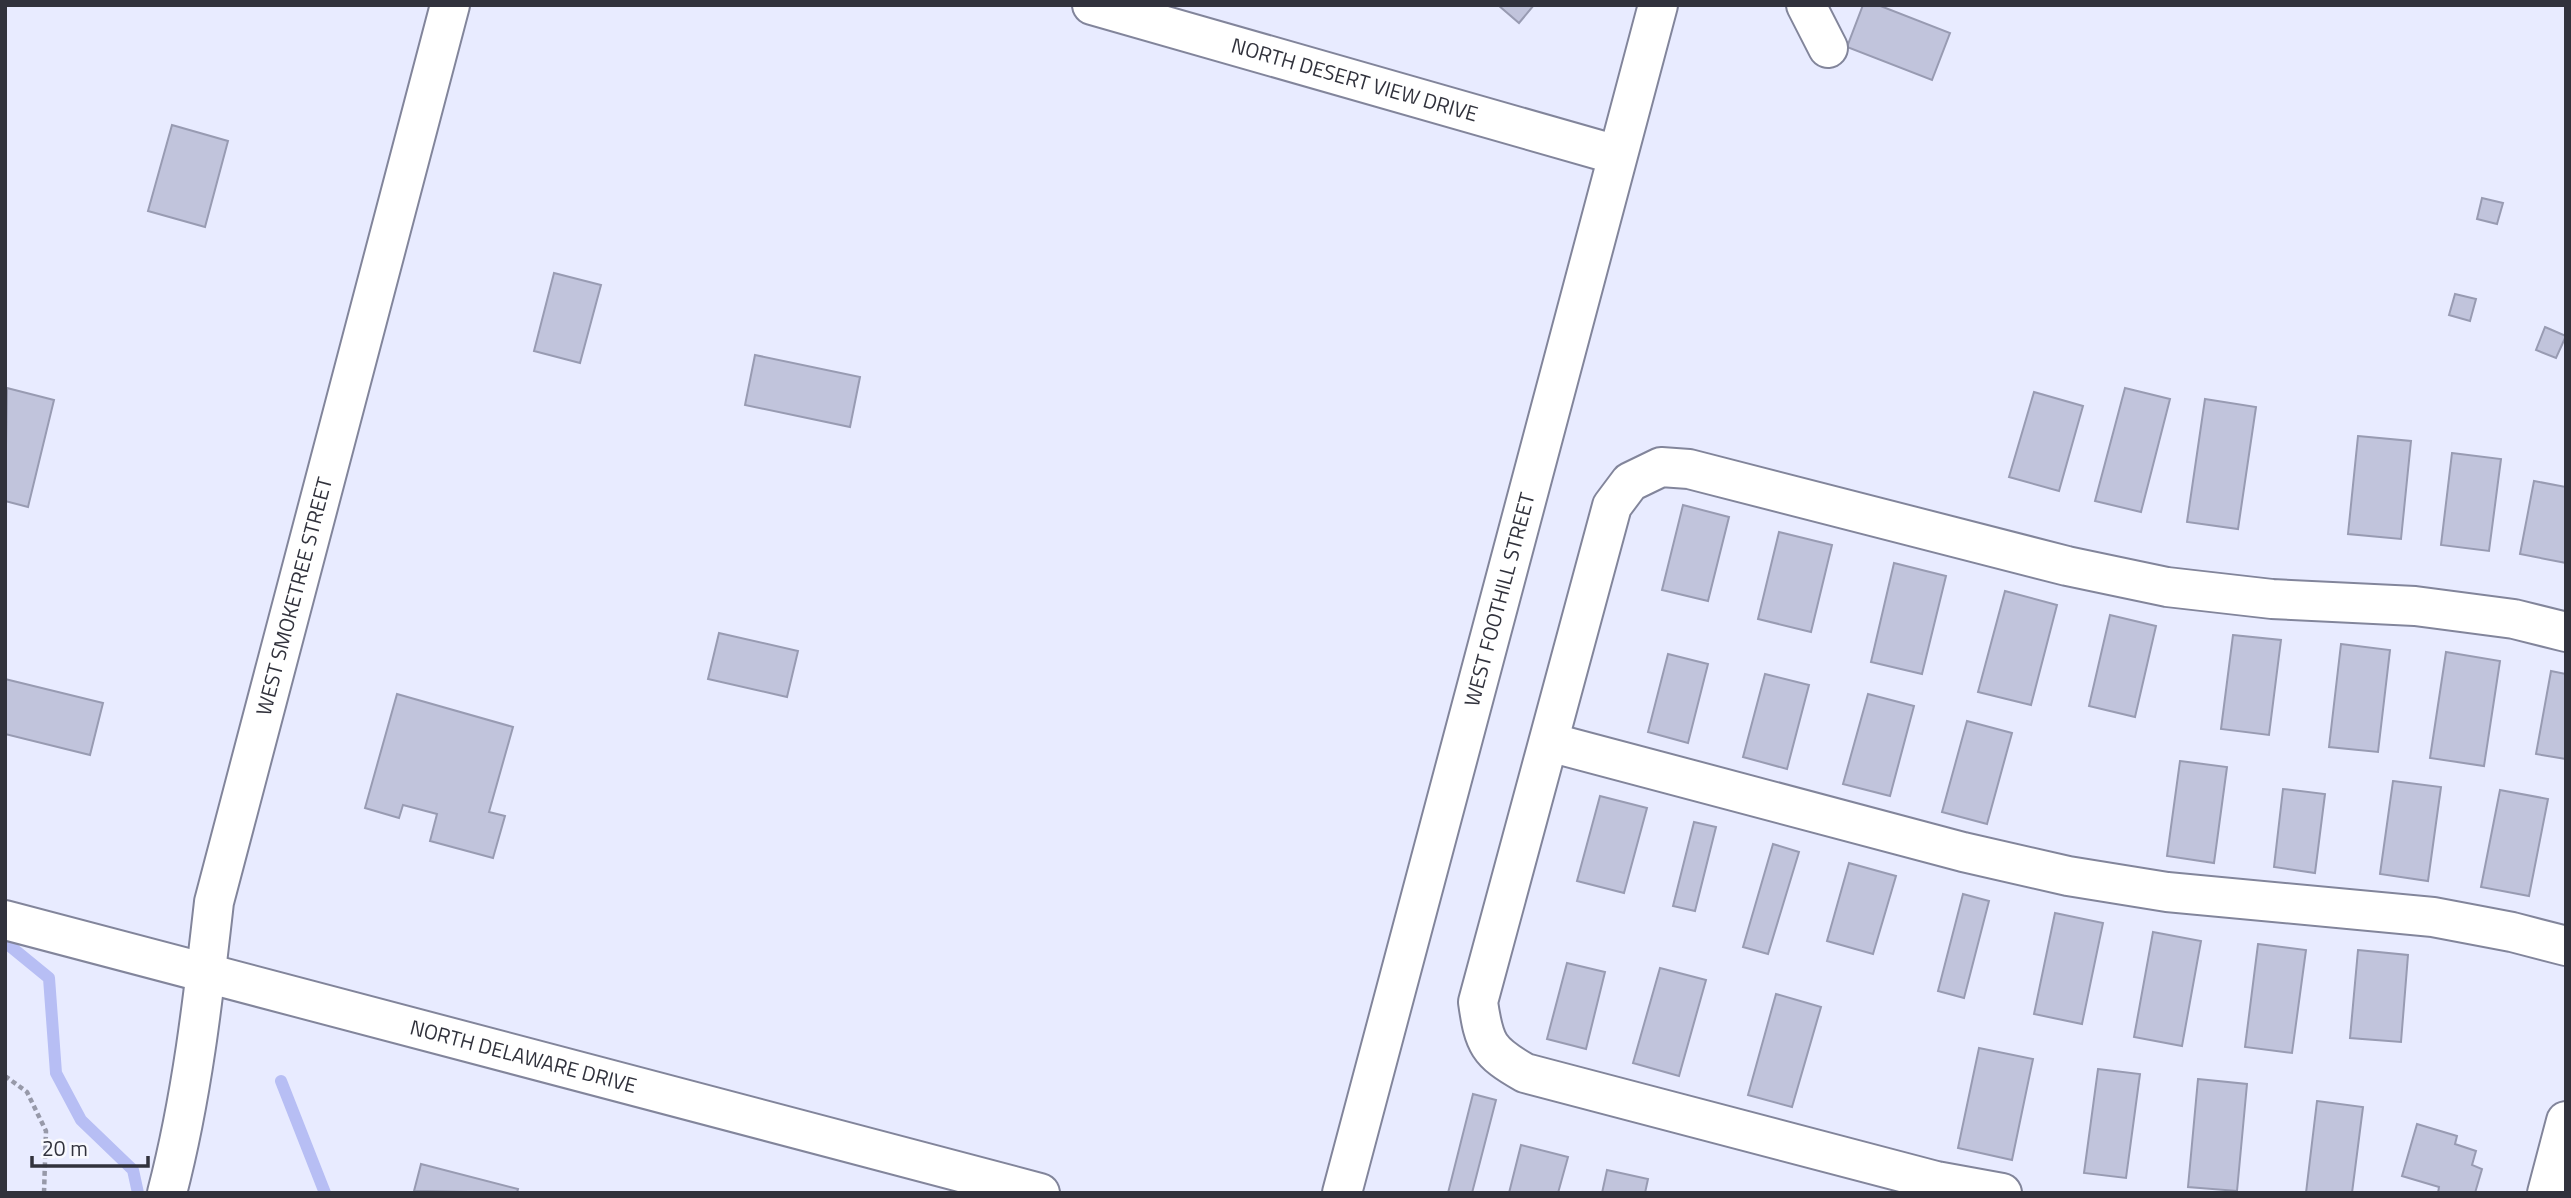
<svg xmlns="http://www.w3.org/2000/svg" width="2571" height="1198" font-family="'Titillium Web',sans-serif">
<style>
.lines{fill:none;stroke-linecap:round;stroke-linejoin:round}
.stream{stroke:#b7bef4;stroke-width:12}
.building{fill:#c1c4dc;stroke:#989bb2;stroke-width:2}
.minor-casing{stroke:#82859b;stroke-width:42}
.path{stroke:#9799a9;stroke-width:4.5;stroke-dasharray:5 3.5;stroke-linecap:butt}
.minor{stroke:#fff;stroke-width:38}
.labels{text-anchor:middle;stroke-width:6;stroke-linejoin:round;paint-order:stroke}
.street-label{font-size:21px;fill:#31323c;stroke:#f8f9fe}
</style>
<rect width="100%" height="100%" fill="#e8ebff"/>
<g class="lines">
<!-- stream -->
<g class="stream">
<path d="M5,942L49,978L56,1073L81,1120L133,1170L138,1193"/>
<path d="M281,1081L325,1193"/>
</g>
</g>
<!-- building -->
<g class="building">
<path d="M1498,5H1534L1519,23Z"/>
<path d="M1863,5H1878L1950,33L1932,80L1847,47Z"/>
<path d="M172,125L228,141L205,227L148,211Z"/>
<path d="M2482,198L2503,203L2497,224L2477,219Z"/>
<path d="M554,273L601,285L580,363L534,351Z"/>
<path d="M2455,294L2476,299L2470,321L2449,315Z"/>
<path d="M2545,327L2566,336L2556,358L2536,350Z"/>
<path d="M755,355L860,377L850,427L745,405Z"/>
<path d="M7,388L54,400L28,507L5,501Z"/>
<path d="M2125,388L2170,399L2141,512L2095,501Z"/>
<path d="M2034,392L2083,406L2059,491L2009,477Z"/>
<path d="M2205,399L2256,407L2238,529L2187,522Z"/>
<path d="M2358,436L2411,441L2401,539L2348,534Z"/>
<path d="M2452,453L2501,459L2489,551L2441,545Z"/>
<path d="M2534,481L2566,487V563L2520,554Z"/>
<path d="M1683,505L1729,517L1708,601L1662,590Z"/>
<path d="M1779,532L1832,545L1811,632L1758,619Z"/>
<path d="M1894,563L1946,576L1922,674L1871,662Z"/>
<path d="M2005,591L2057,605L2031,705L1978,692Z"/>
<path d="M2110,615L2156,626L2135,717L2089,706Z"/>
<path d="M719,633L798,651L787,697L708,679Z"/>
<path d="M2233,635L2281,640L2269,735L2221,729Z"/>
<path d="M2341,644L2390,650L2378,752L2329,747Z"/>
<path d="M2446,652L2500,661L2484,766L2430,758Z"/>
<path d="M1668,654L1708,664L1688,743L1648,732Z"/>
<path d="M2551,671L2566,674V759L2536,754Z"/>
<path d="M1765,674L1809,685L1787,769L1743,757Z"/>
<path d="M5,679L103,703L90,755L5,734Z"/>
<path d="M397,694L513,727L489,812L505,816L493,858L430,841L437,814L403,805L399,818L365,808Z"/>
<path d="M1868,694L1914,706L1890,796L1843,784Z"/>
<path d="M1967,721L2012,733L1987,824L1942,812Z"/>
<path d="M2180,761L2227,767L2214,863L2167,856Z"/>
<path d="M2393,781L2441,787L2428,881L2380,874Z"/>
<path d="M2283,789L2325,794L2315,873L2274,867Z"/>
<path d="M2500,790L2548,799L2529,896L2481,887Z"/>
<path d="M1600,796L1647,808L1624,893L1577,881Z"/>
<path d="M1694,822L1716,827L1695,911L1673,906Z"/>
<path d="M1773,844L1799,852L1768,954L1743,947Z"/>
<path d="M1849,863L1896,876L1873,954L1827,941Z"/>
<path d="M1963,894L1989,901L1964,998L1938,991Z"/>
<path d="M2055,913L2103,923L2082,1024L2034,1014Z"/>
<path d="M2153,932L2201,941L2182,1046L2134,1037Z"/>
<path d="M2258,944L2306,950L2292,1053L2245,1047Z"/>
<path d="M2358,950L2408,955L2401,1042L2350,1038Z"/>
<path d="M1567,963L1605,972L1586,1049L1547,1039Z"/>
<path d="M1660,968L1706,980L1679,1076L1633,1063Z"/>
<path d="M1776,994L1821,1007L1792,1107L1748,1095Z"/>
<path d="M1979,1048L2033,1059L2012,1160L1958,1148Z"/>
<path d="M2098,1069L2140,1074L2126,1178L2084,1173Z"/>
<path d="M2198,1079L2247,1084L2237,1191L2188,1187Z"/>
<path d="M1473,1094L1496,1100L1472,1193H1448Z"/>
<path d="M2317,1101L2363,1107L2352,1193H2306Z"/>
<path d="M2417,1124L2457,1136L2455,1144L2476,1151L2472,1165L2482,1169L2475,1193H2438L2439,1187L2402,1176Z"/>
<path d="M1521,1145L1568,1157L1558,1193H1509Z"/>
<path d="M421,1164L518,1189L517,1193L414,1191Z"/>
<path d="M1607,1170L1648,1179L1645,1193H1602Z"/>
</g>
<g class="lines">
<!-- minor casing -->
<g class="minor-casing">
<g id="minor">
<path id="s1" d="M1092,5L1617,155"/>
<path d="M1806,5L1828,48"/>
<path d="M1549,742L1963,852L2068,876L2167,892L2433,917L2512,932L2566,946"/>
<path id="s2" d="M5,920L1040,1193"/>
<path id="s3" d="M167,1193C192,1097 203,1000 214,902L450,5"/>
<path id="s4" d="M1342,1193L1658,5"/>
<path d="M2002,1193L1936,1181L1525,1073C1488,1052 1484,1044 1478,1002L1612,506L1630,482L1661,467L1689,469L2067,566L2167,587L2272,599L2415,606L2514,619L2566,632"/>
<path d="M2547,1193L2566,1121"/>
</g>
</g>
<!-- path -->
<path class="path" d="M5,1076L27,1092L46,1131L44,1193"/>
<!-- minor -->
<use href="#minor" class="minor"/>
</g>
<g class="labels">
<!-- street labels -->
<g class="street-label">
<text dy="7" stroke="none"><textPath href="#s1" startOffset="273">NORTH DESERT VIEW DRIVE</textPath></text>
<text dy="7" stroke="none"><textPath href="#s3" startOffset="611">WEST SMOKETREE STREET</textPath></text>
<text dy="7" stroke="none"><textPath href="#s4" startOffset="614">WEST FOOTHILL STREET</textPath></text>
<text dy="7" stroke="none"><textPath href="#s2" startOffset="536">NORTH DELAWARE DRIVE</textPath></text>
</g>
</g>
<!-- border -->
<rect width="2571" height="1198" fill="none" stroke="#31323c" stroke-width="14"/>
<!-- scale -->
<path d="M32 1156v10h116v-10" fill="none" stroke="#31323c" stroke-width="3.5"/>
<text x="42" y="1156" font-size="21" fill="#31323c" stroke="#f8f9fe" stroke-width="5" paint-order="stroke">20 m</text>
</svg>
